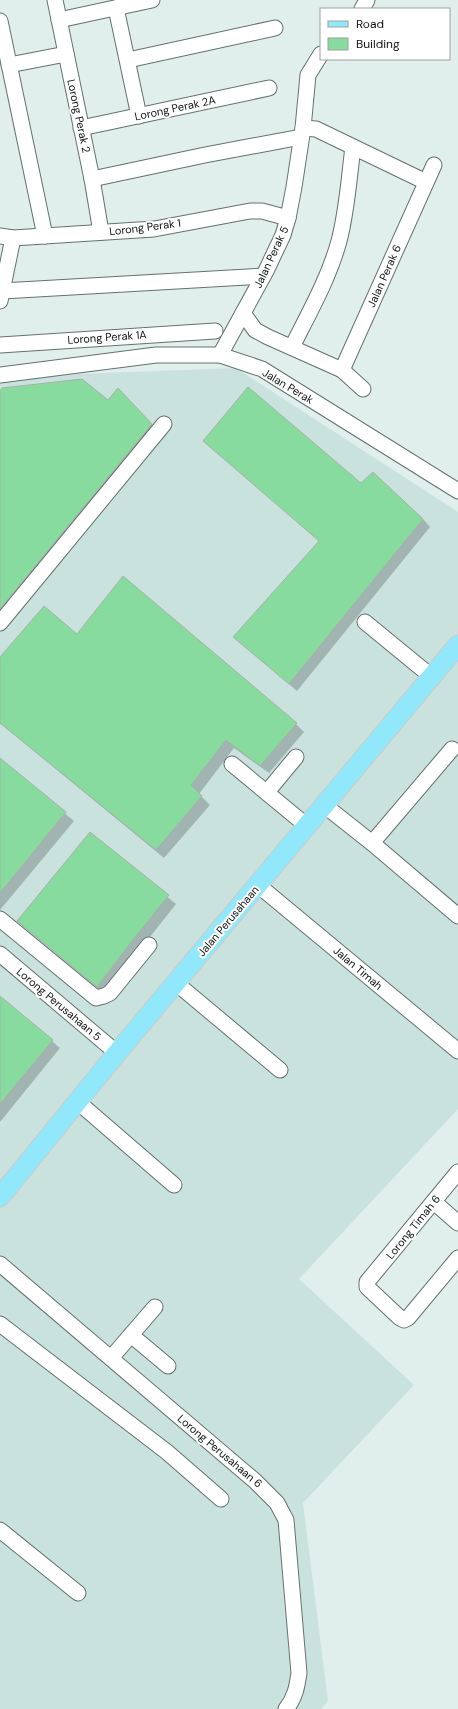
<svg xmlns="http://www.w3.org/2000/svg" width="458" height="1709" font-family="'DM Sans',sans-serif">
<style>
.built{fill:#cae2de}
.shadow{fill:#0003}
.building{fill:#88db9f;stroke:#a7b1a9}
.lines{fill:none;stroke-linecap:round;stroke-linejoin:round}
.minor-casing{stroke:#64716f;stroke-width:17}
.major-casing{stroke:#cacbcb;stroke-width:21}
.minor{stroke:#fff;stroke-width:15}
.major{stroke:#92e8fb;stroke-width:19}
.labels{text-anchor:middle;stroke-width:4;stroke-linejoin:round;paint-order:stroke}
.street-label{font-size:11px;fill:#0d1211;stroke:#fff}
</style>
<rect width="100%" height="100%" fill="#e0efec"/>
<!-- built -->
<path class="built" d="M236,368L458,512V1109L299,1279L414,1385L303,1503L328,1701L321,1709H0V377Z"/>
<!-- shadow -->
<g class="shadow">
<path d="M0,392L108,401L126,397L159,433L0,628Z"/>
<path d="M361,484L423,519L430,527L297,691L234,637L320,542Z"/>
<path d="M77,636L296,724L304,732L269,773L234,748L199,794L210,805L164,858L0,723V659Z"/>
<path d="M0,760L74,821L0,910Z"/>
<path d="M90,833L176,904L105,994L18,921Z"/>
<path d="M0,997L60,1048L0,1122Z"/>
</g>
<!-- building -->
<g class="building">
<path d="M82,379L108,400L118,388L152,424L0,609V391L2,388Z"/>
<path d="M248,387L361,483L373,472L423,519L289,684L233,637L319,541L203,441Z"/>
<path d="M123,576L297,723L260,766L226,740L191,785L202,796L156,850L0,723V657L44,606L77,634Z"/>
<path d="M0,758L66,812L0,893Z"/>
<path d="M90,832L169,895L132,941L97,987L17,921Z"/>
<path d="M0,996L53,1040L0,1104Z"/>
</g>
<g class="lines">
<!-- minor casing -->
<g class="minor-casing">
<g id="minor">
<path d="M55,0L92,179L101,232"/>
<path d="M116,8L139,116"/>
<path d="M362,9L367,0"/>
<path d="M59,20L152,0"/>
<path d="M0,21L45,236"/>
<path d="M128,60L275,28"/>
<path d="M9,65L66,54"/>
<path d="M81,128L269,88"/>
<path d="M303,128L316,129L426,182"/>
<path d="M92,179L205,155L301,137"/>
<path d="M0,236L13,238L154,229L250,211H262L288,218"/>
<path d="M2,291L263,276"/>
<path d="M0,301L13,238"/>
<path d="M243,313L255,330L268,337L342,370L363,389"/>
<path d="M0,345L215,331"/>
<path d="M292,347C309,313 329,278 339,241C347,211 349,178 353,147"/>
<path d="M220,355L266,271L283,235L288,218L294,187L303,128L308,75L321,54"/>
<path d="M342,370L434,165"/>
<path d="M0,375L156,355H220L262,369L458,491"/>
<path d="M365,622L432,677"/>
<path d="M0,623L164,424"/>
<path d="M232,764L307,826"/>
<path d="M267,792L296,757"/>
<path d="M324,805L372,843L458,916"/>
<path d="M372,843L452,749"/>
<path d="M258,885L458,1051"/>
<path d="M0,919L96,998L104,996L110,993L149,945"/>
<path d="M0,954L117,1053"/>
<path d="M176,983L280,1070"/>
<path d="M78,1102L174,1185"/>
<path d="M458,1172L367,1282V1287L400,1318L404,1320L408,1318L458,1258"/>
<path d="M434,1202L458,1223"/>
<path d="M0,1264L255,1481L277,1503L286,1520L299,1673C297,1687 295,1698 286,1709"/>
<path d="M0,1324L167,1452L221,1499"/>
<path d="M131,1335L168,1366"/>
<path d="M111,1358L155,1307"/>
<path d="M0,1530L78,1593"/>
</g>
</g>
<!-- major casing -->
<g class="major-casing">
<path id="major" d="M0,1197L117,1053L458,645"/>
</g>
<!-- minor -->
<use href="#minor" class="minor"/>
<!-- major -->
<use href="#major" class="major"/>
</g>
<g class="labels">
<!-- street labels -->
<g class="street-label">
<text transform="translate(175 108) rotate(-12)" y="4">Lorong Perak 2A</text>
<text transform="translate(79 116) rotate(78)" y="4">Lorong Perak 2</text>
<text transform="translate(145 227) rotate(-7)" y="4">Lorong Perak 1</text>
<text transform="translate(271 257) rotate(-65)" y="4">Jalan Perak 5</text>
<text transform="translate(384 276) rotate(-66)" y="4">Jalan Perak 6</text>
<text transform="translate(107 337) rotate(-4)" y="4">Lorong Perak 1A</text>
<text transform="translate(288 386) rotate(31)" y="4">Jalan Perak</text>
<text transform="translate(228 921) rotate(-50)" y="4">Jalan Perusahaan</text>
<text transform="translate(358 968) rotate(40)" y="4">Jalan Timah</text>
<text transform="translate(59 1004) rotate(40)" y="4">Lorong Perusahaan 5</text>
<text transform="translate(413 1227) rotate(-51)" y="4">Lorong Timah 6</text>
<text transform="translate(220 1451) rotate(40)" y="4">Lorong Perusahaan 6</text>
</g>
</g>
<!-- legend -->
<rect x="320" y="8" width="130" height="52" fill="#ffffff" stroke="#9ea0a0"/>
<rect x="328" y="21" width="20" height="6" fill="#92e8fb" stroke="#9ea0a0"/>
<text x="356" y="28" font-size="12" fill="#0d1211">Road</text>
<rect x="328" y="38" width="20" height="12" fill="#88db9f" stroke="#9ea0a0"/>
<text x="356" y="48" font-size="12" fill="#0d1211">Building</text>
</svg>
